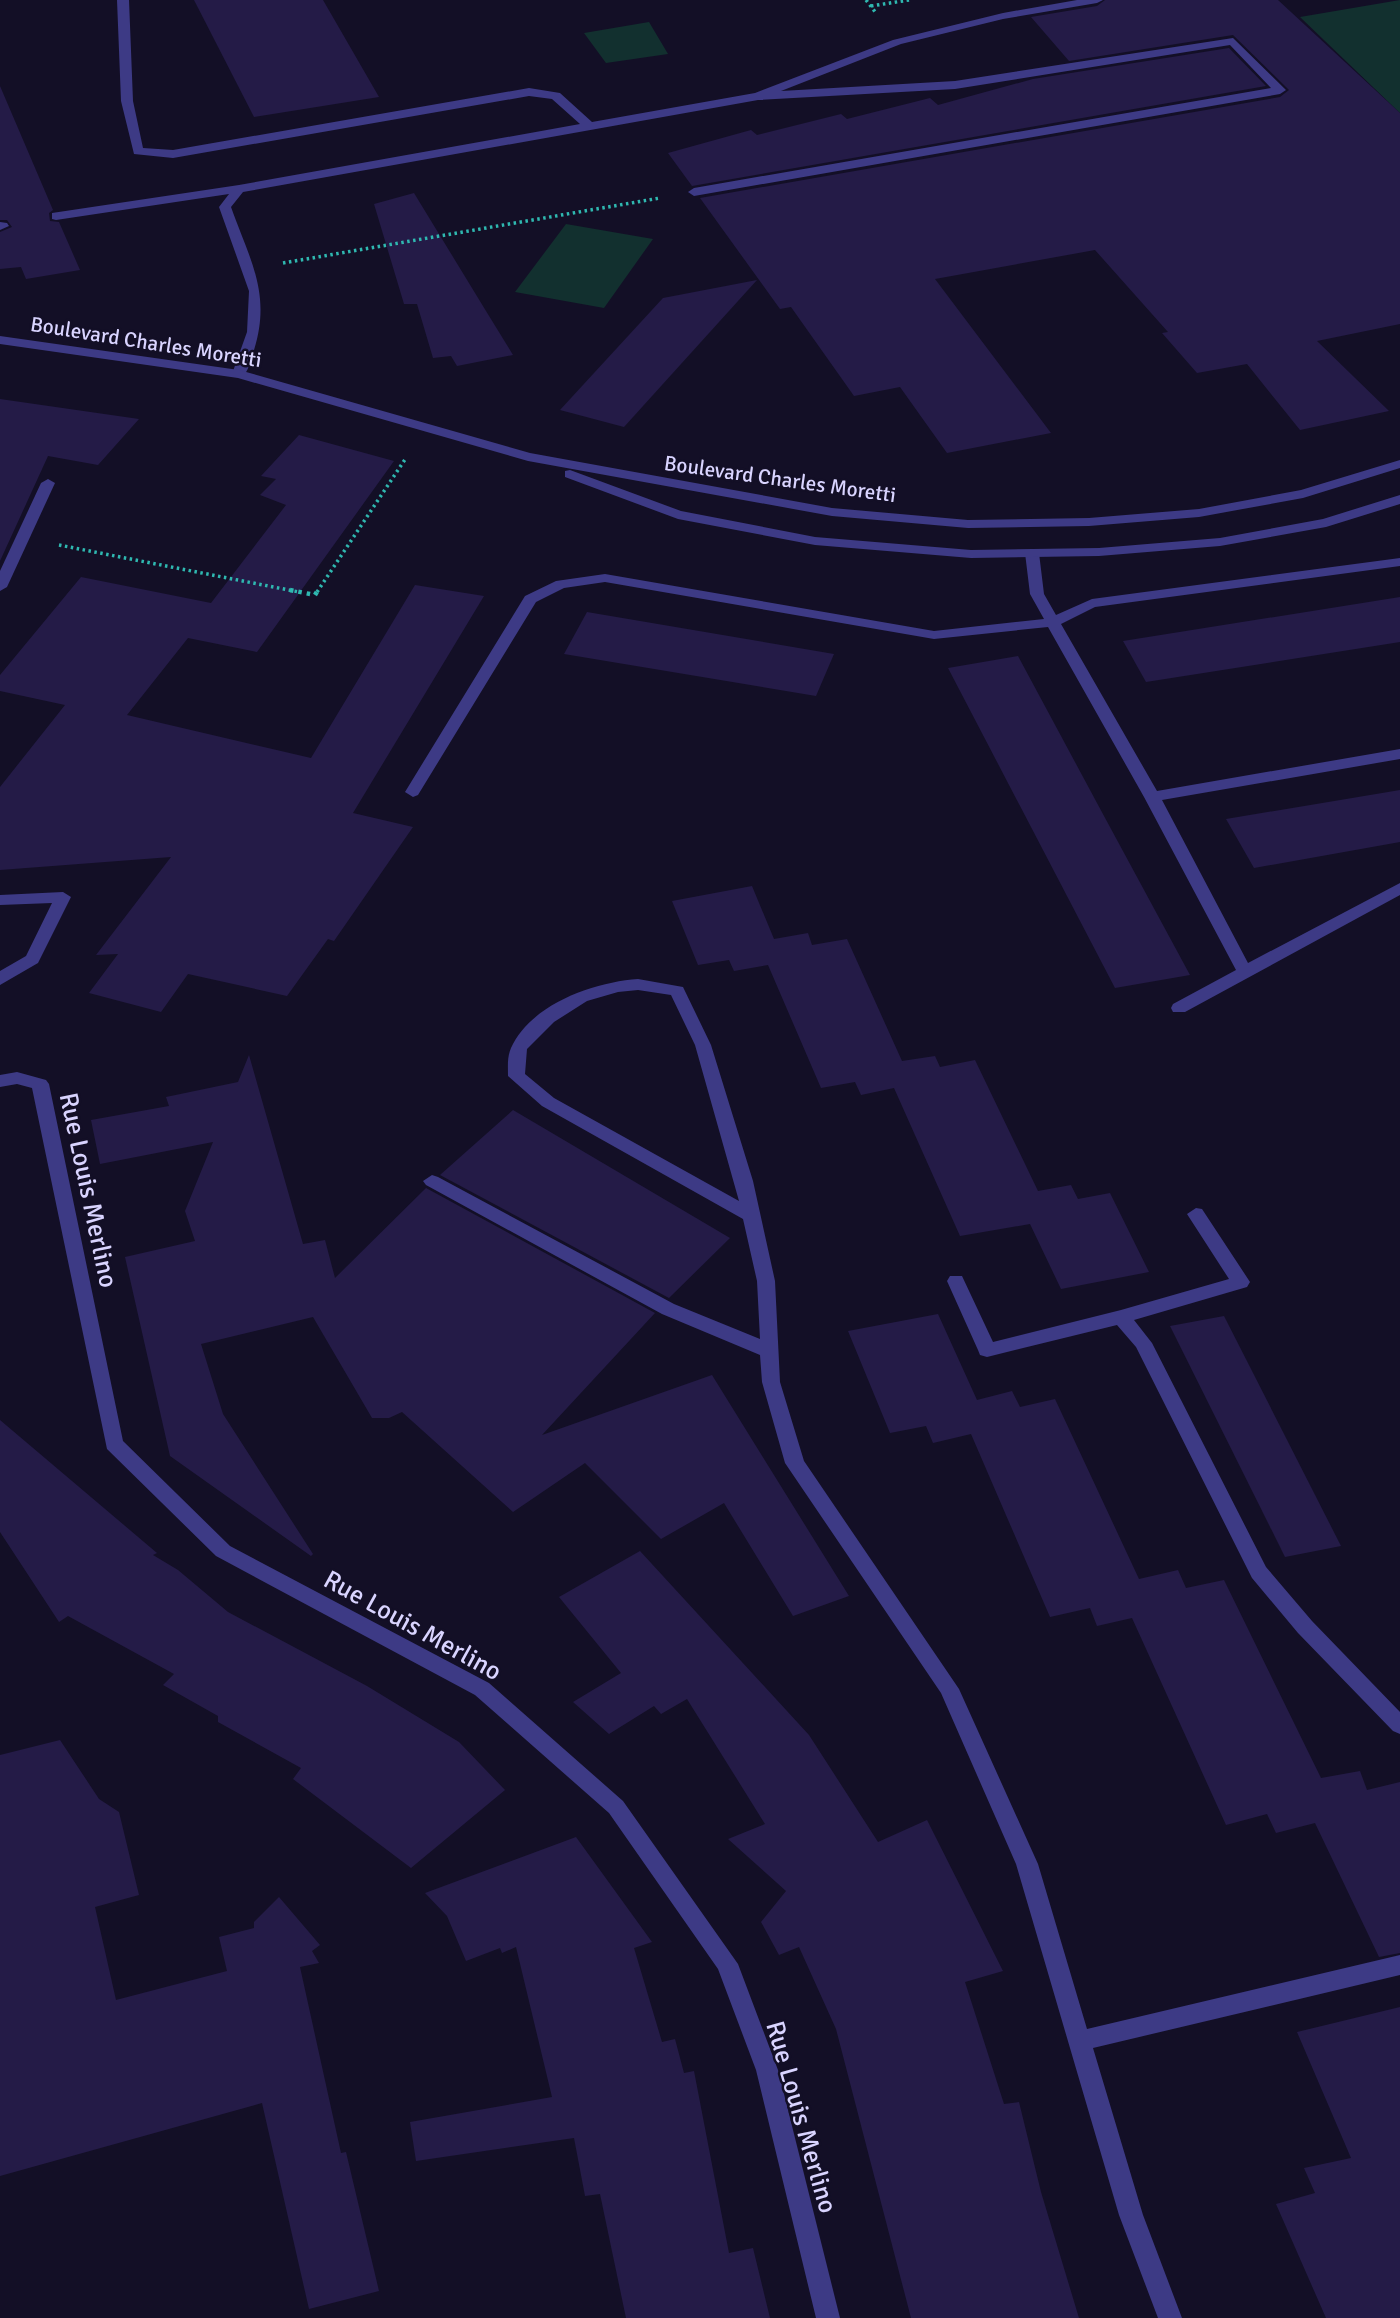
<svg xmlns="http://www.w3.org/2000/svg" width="1400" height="2318" font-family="Signika,sans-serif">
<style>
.green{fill:#12302f}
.building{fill:#241b47}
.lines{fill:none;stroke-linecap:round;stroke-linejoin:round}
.path-far1{stroke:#2fb8b0;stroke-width:3.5;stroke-dasharray:2.5 3.5;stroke-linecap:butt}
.path{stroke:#2fb8b0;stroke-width:4.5;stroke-dasharray:3.5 5;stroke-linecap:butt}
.service{fill:#3d3a85;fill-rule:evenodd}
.minor{fill:#3d3a85;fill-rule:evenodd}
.tertiary{fill:#3d3a85;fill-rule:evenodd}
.labels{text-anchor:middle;stroke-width:5;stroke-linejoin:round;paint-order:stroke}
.far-street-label{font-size:21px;fill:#d9d4ff;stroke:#130f26}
.street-label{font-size:26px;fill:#d9d4ff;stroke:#130f26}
</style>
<rect width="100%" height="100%" fill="#130f26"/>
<!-- green -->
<g class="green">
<path d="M1400,0V113L1300,17Z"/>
<path d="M649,22L668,54L606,63L584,33Z"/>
<path d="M566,224L653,239L604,308L515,292Z"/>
</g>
<!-- building -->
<g class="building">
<path d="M194,0H323L379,97L254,117Z"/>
<path d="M1105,0H1278L1400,113V324L1317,341L1389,411L1300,430L1247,364L1197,373L1162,333L1168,332L1095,250L935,279L1051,433L947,453L900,387L854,396L791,307L780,309L700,198L1280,97L1289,90L1233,35L1069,61L1031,17L1097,6Z"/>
<path d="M1229,48L1266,86L692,186L668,153L751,130L757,135L841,114L847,119L930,98L938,105L1033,79Z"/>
<path d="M0,86L53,210L49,213L50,221L59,222L80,270L26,279L21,267L0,269V232L12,227L7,220H0Z"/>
<path d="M414,193L486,311L513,355L457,366L451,356L433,358L417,304H404L374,204Z"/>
<path d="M757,280L624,427L560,410L663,298Z"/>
<path d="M0,399L139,419L98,465L48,456L0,561Z"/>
<path d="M299,435L394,461L257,652L188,638L127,715L311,758L415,585L484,596L353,813L413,827L334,941L328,939L287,996L188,974L161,1012L89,993L118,954L96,955L171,857L0,870V787L65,705L0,691V675L81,577L211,603L286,505L260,495L276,479L261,476Z"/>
<path d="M1400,597V642L1146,682L1123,641Z"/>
<path d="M587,612L834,654L816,696L564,654Z"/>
<path d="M1018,656L1104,816L1190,975L1115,988L948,668Z"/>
<path d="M1400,790V842L1254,868L1226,819Z"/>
<path d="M752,886L774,939L808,933L812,945L847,939L902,1061L935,1056L940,1067L975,1060L1038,1191L1071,1185L1078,1199L1110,1193L1149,1272L1061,1289L1030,1224L960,1236L894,1088L861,1095L855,1082L821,1088L768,965L734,971L729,960L698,965L672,901Z"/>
<path d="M249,1055L303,1244L325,1240L335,1278L426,1188L655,1313L542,1435L712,1375L849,1596L793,1616L724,1503L661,1539L585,1463L513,1512L402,1412L389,1418H372L313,1317L201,1344L223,1414L313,1554L311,1556L170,1456L125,1257L195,1241L185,1211L213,1142L100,1164L91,1120L169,1106L166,1097L238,1082Z"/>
<path d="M513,1110L730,1238L669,1298L440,1175Z"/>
<path d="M938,1314L977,1400L1012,1391L1020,1407L1055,1399L1139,1579L1178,1570L1186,1588L1224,1580L1321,1778L1360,1771L1367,1790L1400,1782V1953L1379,1957L1315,1823L1276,1833L1267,1814L1226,1825L1132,1618L1097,1626L1090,1608L1050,1617L971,1434L933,1443L926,1426L890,1433L848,1331Z"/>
<path d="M1224,1316L1341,1546L1285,1557L1170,1326Z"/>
<path d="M0,1420L157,1553L153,1555L178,1570L228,1612L367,1686L459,1742L505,1790L411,1868L293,1779L301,1768L218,1722V1716L163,1685L174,1674L68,1616L59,1622L0,1532Z"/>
<path d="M640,1551L809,1735L878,1842L927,1820L1003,1971L965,1982L1004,2104L1019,2102L1041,2192L1079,2318H911L836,2029L799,1947L779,1955L761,1922L786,1891L728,1839L765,1824L687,1699L661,1714L654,1706L609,1734L573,1702L621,1673L559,1597Z"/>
<path d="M60,1740L99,1799L119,1812L139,1895L95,1907L116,2000L227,1971L219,1937L254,1928V1922L279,1897L320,1945L312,1951L319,1963L300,1967L341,2153L346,2152L379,2291L309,2309L262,2103L0,2176V1755Z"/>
<path d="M576,1837L652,1942L634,1948L662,2042L675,2039L684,2073L694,2071L729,2253L753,2248L770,2318H626L600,2194L585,2196L574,2138L416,2161L410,2122L552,2097L516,1947L502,1953L500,1948L466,1961L447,1916L425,1893Z"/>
<path d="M1400,2007V2318H1326L1276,2204L1315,2193L1304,2168L1351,2158L1297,2032Z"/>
</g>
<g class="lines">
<!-- path-far1 -->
<g class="path-far1">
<path d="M866,0L876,13"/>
<path d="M871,6L909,0"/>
<path d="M283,263L660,198"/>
<path d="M59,545L299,592"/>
<path d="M317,592L406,458"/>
</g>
<!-- path -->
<path class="path" d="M290,590L315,595L318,590"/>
<!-- service -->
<g class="service">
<path d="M117,0H129L133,101L143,148L173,150L529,88L560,93L592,122L755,93L893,40L1003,13L1077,0H1103L1097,3L1003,19L901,44L781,91L955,81L1233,38L1286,90L1280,94L694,196L688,192L694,188L1271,88L1230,45L955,89L758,100L243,192L231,207C251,263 273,296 252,356C249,364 248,375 239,378L232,374L247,332L249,291L219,207L229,194L56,220L52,219V213L239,185L580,124L552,99L529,96L173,158L134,154L121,101Z"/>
<path d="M0,222L7,223L9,226L0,230Z"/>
<path d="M1032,549L1039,553L1044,594L1056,615L1092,599L1400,558V566L1095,607L1061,624L1157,791L1400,749V759L1162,800L1248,963L1400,883V895L1185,1012H1173L1171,1008L1173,1004L1236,970L1144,797L1048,627L934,639L605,582L564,588L536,602L418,795L413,797L405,792L525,596L556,581L605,574L934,631L1044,619L1030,594L1025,553Z"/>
<path d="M63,892L71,897L38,963L0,985V971L26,956L52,903L0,905V895Z"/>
<path d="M638,979L683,987L711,1045L753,1181L775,1281L780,1382L804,1461L959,1689L1038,1864L1087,2029L1400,1955V1975L1093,2048L1143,2215L1182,2318H1158L1119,2215L1016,1864L941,1693L785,1463L762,1382L760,1355L662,1314L426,1185L423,1181L432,1175L438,1177L674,1304L760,1339L757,1281L743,1219L542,1106L508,1076C508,1067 507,1057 511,1048C531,1004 594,982 638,979ZM638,990L671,995L695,1045L739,1201L554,1098L525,1074L527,1049L554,1022L587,1001L618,992Z"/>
<path d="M1196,1208L1202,1209L1250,1282L1247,1287L1134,1320L1152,1343L1266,1567L1312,1621L1400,1712V1734L1393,1731L1298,1633L1252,1578L1136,1347L1117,1325L987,1357L980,1355L978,1350L947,1281L950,1276H962L993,1342L1121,1310L1229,1279L1187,1214Z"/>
</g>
<!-- minor -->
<g class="minor">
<path d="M48,479L55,483L7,587L0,591V571L41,483Z"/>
<path d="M17,1072L46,1080L49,1084L123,1441L230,1546L489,1683L623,1801L738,1964L778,2070L840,2318H816L756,2070L718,1969L609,1813L475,1695L216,1556L107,1449L32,1088L17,1084L0,1087V1075Z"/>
</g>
<!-- tertiary -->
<g class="tertiary">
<path d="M0,336L239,370L530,453L832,508L968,520L1089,518L1199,509L1301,490L1400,460V468L1303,498L1199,517L1089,526L968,528L832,516L528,461L238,378L0,344Z"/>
<path d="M570,470L681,511L815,537L971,550L1099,548L1220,538L1323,519L1400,495V504L1326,527L1220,546L1099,556L971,558L815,545L678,519L565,477V471Z"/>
</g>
</g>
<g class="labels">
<!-- far-street labels -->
<g class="far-street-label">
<text transform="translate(146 342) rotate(9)" y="7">Boulevard Charles Moretti</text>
<text transform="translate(780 479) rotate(8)" y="7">Boulevard Charles Moretti</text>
</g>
<!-- street labels -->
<g class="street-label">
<text transform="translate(89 1190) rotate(78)" y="9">Rue Louis Merlino</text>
<text transform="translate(413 1625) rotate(29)" y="9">Rue Louis Merlino</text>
<text transform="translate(802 2117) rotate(74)" y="9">Rue Louis Merlino</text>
</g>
</g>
</svg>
